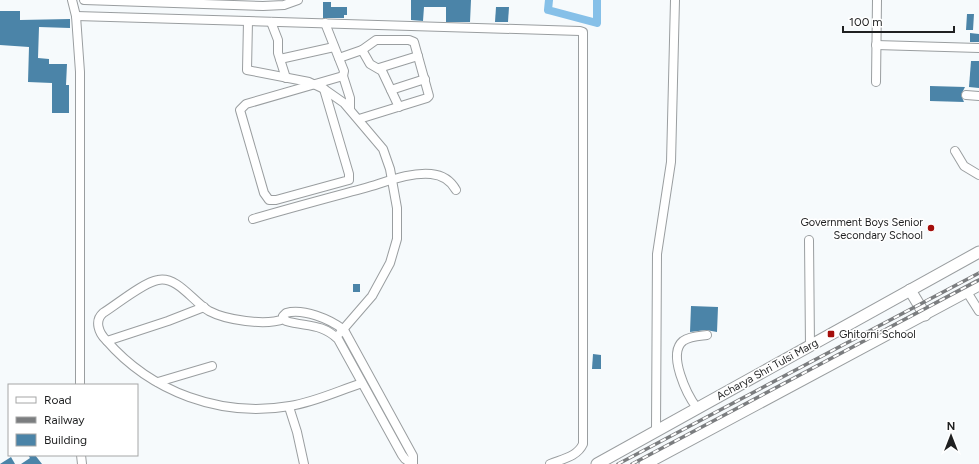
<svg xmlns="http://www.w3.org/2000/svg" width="979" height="464" font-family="Figtree,sans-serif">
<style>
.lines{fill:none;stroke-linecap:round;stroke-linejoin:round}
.canal{stroke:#86c0e8;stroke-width:8}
.building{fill:#4b84a8}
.minor-casing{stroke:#9a9ea0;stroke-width:10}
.highway-casing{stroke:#9a9ea0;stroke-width:13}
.minor{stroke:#fff;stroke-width:8}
.highway{stroke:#fff;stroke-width:11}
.rail-casing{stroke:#7b7d7f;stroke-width:3.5}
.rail{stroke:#fff;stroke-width:2;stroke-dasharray:6;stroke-linecap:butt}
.poi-dot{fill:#a40e0b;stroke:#fff;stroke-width:1.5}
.labels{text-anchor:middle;stroke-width:3;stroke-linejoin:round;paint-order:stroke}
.poi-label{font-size:11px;fill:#1f2021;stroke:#fff;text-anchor:end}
.street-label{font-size:11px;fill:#1f2021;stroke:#fff}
</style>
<rect width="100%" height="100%" fill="#f6fafc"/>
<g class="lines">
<!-- canal -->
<path class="canal" d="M549,0L548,10L597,23V0"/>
</g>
<!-- building -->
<g class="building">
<path d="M411,0H471L470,22H446V7H424L423,21L411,20Z"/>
<path d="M323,2H331V7H347V15H344V18H323Z"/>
<path d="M496,7H509L508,22H495Z"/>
<path d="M0,11H20V20L70,19V28L39,27L38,58L49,59V64H67L66,85H69V113H52V83L28,82L29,47L0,45Z"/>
<path d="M967,14H974L973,30H966Z"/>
<path d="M970,33L979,34V42H970Z"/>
<path d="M971,61H979V88L969,87Z"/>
<path d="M930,86L965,87L961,95L964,102L930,101Z"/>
<rect x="353" y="284" width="7" height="8"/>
<path d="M691,306L718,307L717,332L706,330L690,332Z"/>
<path d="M593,354L601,355V369H592Z"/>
<path d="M28,455H35L42,464H21L30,458Z"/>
<path d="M11,457L15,464H0Z"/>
</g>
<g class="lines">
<!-- minor casing -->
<g class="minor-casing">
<g id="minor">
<path d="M72,0L76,16L80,72V385"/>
<path d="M84,0L263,6L284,5L298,0"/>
<path d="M76,16L580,31L583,32V444C577,457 562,459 550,464"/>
<path d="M248,21L247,70L309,82L324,89L344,103L383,149L390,169L397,208V239L390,263L372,296L340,333"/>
<path d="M271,22L278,40V53L286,78"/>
<path d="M876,45L979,48"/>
<path d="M362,50L370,64L382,71L399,107"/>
<path d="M339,58L362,50L376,40H409L414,42L429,96L427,98L359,119"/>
<path d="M280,59L334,47"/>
<path d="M379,68L418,56"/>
<path d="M343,76L350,98V109"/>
<path d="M876,82L877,0"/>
<path d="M324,89L349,174V180L276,200H269L264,193L240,110L246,104L343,76L344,71L325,23"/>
<path d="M391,90L425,79"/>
<path d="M966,95L979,96"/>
<path d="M955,151L964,166L979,175"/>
<path d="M253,219C290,208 328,198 365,188C386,182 410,172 431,174C442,175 451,181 456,190"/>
<path d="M809,240L810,346"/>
<path d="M967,292L979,311"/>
<path d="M284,319C265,326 226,320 209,311C193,302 178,276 158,280C144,282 116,305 103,313C94,321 99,333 106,340C151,392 221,418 290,406C315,402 338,391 362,383"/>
<path d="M107,341L168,321L204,307"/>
<path d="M158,382L212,366"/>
<path d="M289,407L297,432L304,464"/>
<path d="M697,408C687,395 667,354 683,341C690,336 699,336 707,335"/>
<path d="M656,430L657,254L671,162L675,0"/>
<path d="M81,455L82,464"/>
<path d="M412,464L405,459L402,455L338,339C321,323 307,327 286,321L283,316L286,313C303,308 330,319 344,330L413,456V464"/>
</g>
</g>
<!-- highway casing -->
<g class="highway-casing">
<g id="highway">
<path d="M910,290L925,315"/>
<path d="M597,464L979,252"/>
<path d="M645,464L979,285"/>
</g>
</g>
<!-- minor -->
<use href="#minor" class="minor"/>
<!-- highway -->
<use href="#highway" class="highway"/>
<!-- rail casing -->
<g class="rail-casing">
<g id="rail">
<path d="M618,464L979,273"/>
<path d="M632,464L979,280"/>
</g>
</g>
<!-- rail -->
<use href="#rail" class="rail"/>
</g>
<!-- markers -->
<g class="poi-dot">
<circle cx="931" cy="228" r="4"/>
<rect x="827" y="330" width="8" height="8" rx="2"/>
</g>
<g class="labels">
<!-- poi labels -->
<g class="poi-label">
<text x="923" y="226">Government Boys Senior<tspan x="923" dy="13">Secondary School</tspan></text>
<text x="839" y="338" text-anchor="start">Ghitorni School</text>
</g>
<!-- street labels -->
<g class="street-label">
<text transform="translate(767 369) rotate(-29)" y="4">Acharya Shri Tulsi Marg</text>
</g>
</g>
<!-- legend -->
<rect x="8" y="384" width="130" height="72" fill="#ffffff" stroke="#a5a6a6"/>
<rect x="16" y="397" width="20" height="6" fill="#ffffff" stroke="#a5a6a6"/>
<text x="44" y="404" font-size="12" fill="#1f2021">Road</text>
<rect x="16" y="417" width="20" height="6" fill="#7b7d7f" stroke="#a5a6a6"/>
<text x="44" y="424" font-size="12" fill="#1f2021">Railway</text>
<rect x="16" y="434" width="20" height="12" fill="#4b84a8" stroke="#a5a6a6"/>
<text x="44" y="444" font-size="12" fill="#1f2021">Building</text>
<!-- north arrow -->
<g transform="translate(951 436)" stroke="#ffffff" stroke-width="3" paint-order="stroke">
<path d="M0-3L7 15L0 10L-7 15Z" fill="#1f2021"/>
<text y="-6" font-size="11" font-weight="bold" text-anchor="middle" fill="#1f2021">N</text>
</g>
<!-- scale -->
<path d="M843 26v6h111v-6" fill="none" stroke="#1f2021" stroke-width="2"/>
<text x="849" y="26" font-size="12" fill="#1f2021" stroke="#ffffff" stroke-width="3" paint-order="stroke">100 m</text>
</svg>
